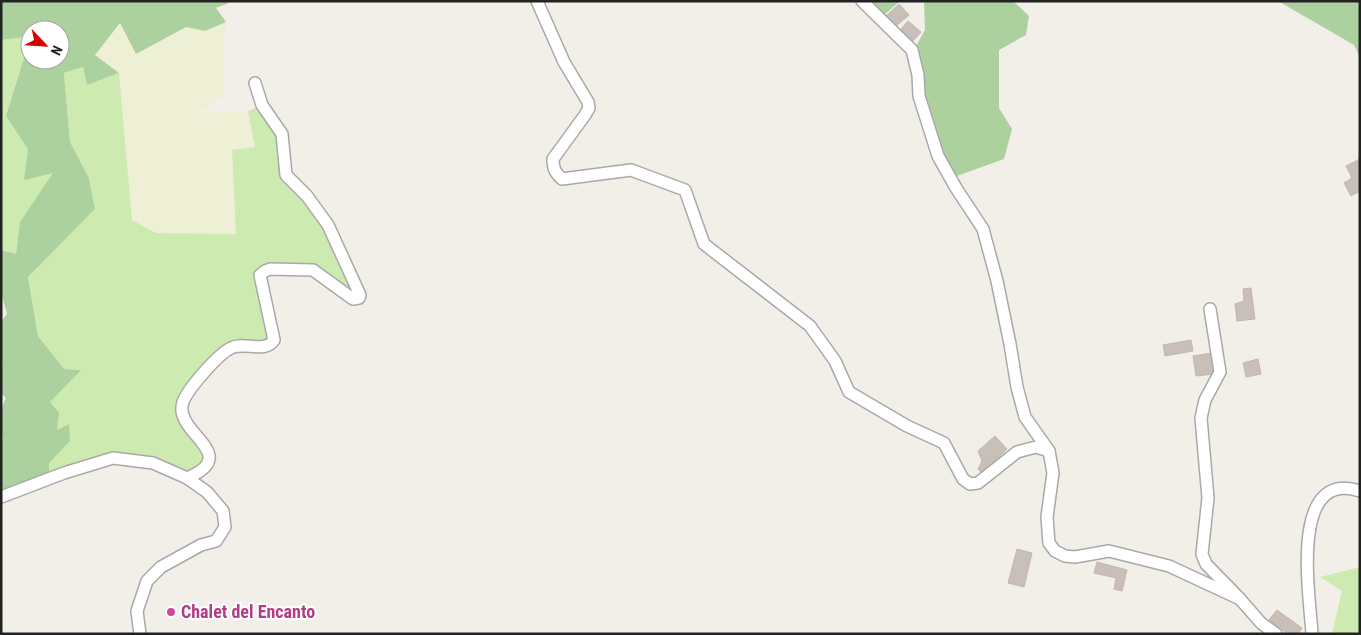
<svg xmlns="http://www.w3.org/2000/svg" width="1361" height="635" font-family="'Roboto Condensed',sans-serif">
<style>
.farmland{fill:#eef0d5}
.grass{fill:#cdebb0}
.forest{fill:#add19e}
.building{fill:#c7bfb8;stroke:#c4b6ab}
.lines{fill:none;stroke-linecap:round;stroke-linejoin:round}
.minor-casing{stroke:#a9a9a9;stroke-width:14}
.minor{stroke:#fff;stroke-width:11}
.hotel-dot{fill:#d1479c;stroke:#fff;stroke-width:2}
.labels{text-anchor:middle;stroke-width:4;stroke-linejoin:round;paint-order:stroke}
.hotel-label{font-size:18px;font-weight:bold;fill:#b23c85;stroke:#fff;text-anchor:start}
</style>
<rect width="100%" height="100%" fill="#f2efe9"/>
<!-- farmland -->
<path class="farmland" d="M226,22L223,51L224,95L198,113L248,111L255,147L232,151L236,234L156,233L132,220L119,73L95,55L121,23L137,54L186,27L205,31Z"/>
<!-- grass -->
<g class="grass">
<path d="M30,36L6,116L28,149L54,173L20,222L16,254L1,250V40Z"/>
<path d="M83,67L87,85L119,73L132,220L156,233L236,234L232,150L255,147L248,111L258,107L279,136L281,170L325,227L356,295L321,270L262,268L270,339L268,342L239,341L178,404L202,447L205,461L187,474L113,455L49,475V463L57,430L50,402L80,370L64,369L38,336L28,277L95,209L89,178L70,142L64,73Z"/>
<path d="M1360,567V634H1332L1342,591L1320,577Z"/>
</g>
<!-- forest -->
<g class="forest">
<path d="M1,1H227L229,3L216,8L226,22L205,31L186,27L136,54L120,23L95,55L119,73L87,85L83,67L64,73L70,142L89,178L95,209L28,277L38,336L64,369L81,370L50,402L59,413L57,430L69,424L70,441L49,463V475L1,493V440L3,439C0,428 0,408 6,398L1,393V368L3,364L1,363V322L7,314L1,292V250L16,254L20,222L53,173L24,180L28,149L6,116L30,38V60H60V30H30V36L1,40Z"/>
<path d="M868,1H900L883,16Z"/>
<path d="M924,1H1013L1029,16L1026,35L999,50V108L1012,129L1004,159L954,177L942,155L922,96L915,48L925,30Z"/>
<path d="M1278,1H1360V57L1354,45Z"/>
</g>
<!-- building -->
<g class="building">
<path d="M899,4L909,15L895,27L885,17Z"/>
<path d="M908,21L921,32L913,41L900,30Z"/>
<path d="M1360,159V191L1351,196L1344,183L1352,178L1346,166Z"/>
<path d="M1251,288L1255,319L1237,321L1235,304L1244,301L1243,289Z"/>
<path d="M1191,340L1193,351L1165,356L1163,345Z"/>
<path d="M1212,353L1215,374L1196,376L1193,356Z"/>
<path d="M1258,359L1261,374L1246,377L1243,363Z"/>
<path d="M995,436L1007,449L982,473L978,469L982,461L978,451Z"/>
<path d="M1017,549L1032,553L1024,587L1008,583Z"/>
<path d="M1097,562L1127,570L1122,591L1114,589L1116,578L1094,573Z"/>
<path d="M1277,610L1302,628L1298,634H1288L1269,620Z"/>
</g>
<g class="lines">
<!-- minor casing -->
<g class="minor-casing">
<g id="minor">
<path d="M537,1L564,62L588,102L589,108L585,115L553,159C553,168 555,173 562,179L631,170L685,190L704,244L810,326L835,361L849,392L907,426L944,443L963,479L970,484L978,483L1017,452L1036,447L1049,451"/>
<path d="M862,1L912,50L918,75L919,96L938,156L956,188L983,229L997,281L1010,344L1017,387L1025,417L1049,451L1053,473L1047,517L1049,543L1055,551L1065,556L1075,557L1109,551L1169,566L1240,599"/>
<path d="M1210,309L1220,372L1205,400L1201,418L1208,498L1202,554L1206,564L1240,599L1261,623L1276,634"/>
<path d="M187,478C244,454 172,433 183,402C187,390 218,354 231,348C244,341 265,354 274,340L260,275L265,271L270,269L313,270L353,299L359,298L360,295L328,225L307,196L286,175L282,134L262,105L255,83"/>
<path d="M1,497L64,473L113,458L153,463L187,478L207,492L223,511L225,527L216,541L201,545L161,567L147,581L137,611L140,634"/>
<path d="M1312,634C1310,597 1288,468 1360,491"/>
</g>
</g>
<!-- minor -->
<use href="#minor" class="minor"/>
</g>
<!-- markers -->
<circle class="hotel-dot" cx="171" cy="612" r="5"/>
<g class="labels">
<!-- hotel labels -->
<g class="hotel-label">
<text x="181" y="618">Chalet del Encanto</text>
</g>
</g>
<!-- border -->
<rect width="1361" height="635" fill="none" stroke="#222222" stroke-width="5"/>
<!-- north arrow -->
<g transform="translate(45 45) rotate(115)"><circle r="24" fill="#ffffff" stroke="#a7a7a7"/>
<path d="M0-4L9 19L0 12L-9 19Z" fill="#d40000"/>
<text y="-8" font-size="14" font-weight="bold" text-anchor="middle" fill="#222222">N</text>
</g>
</svg>
